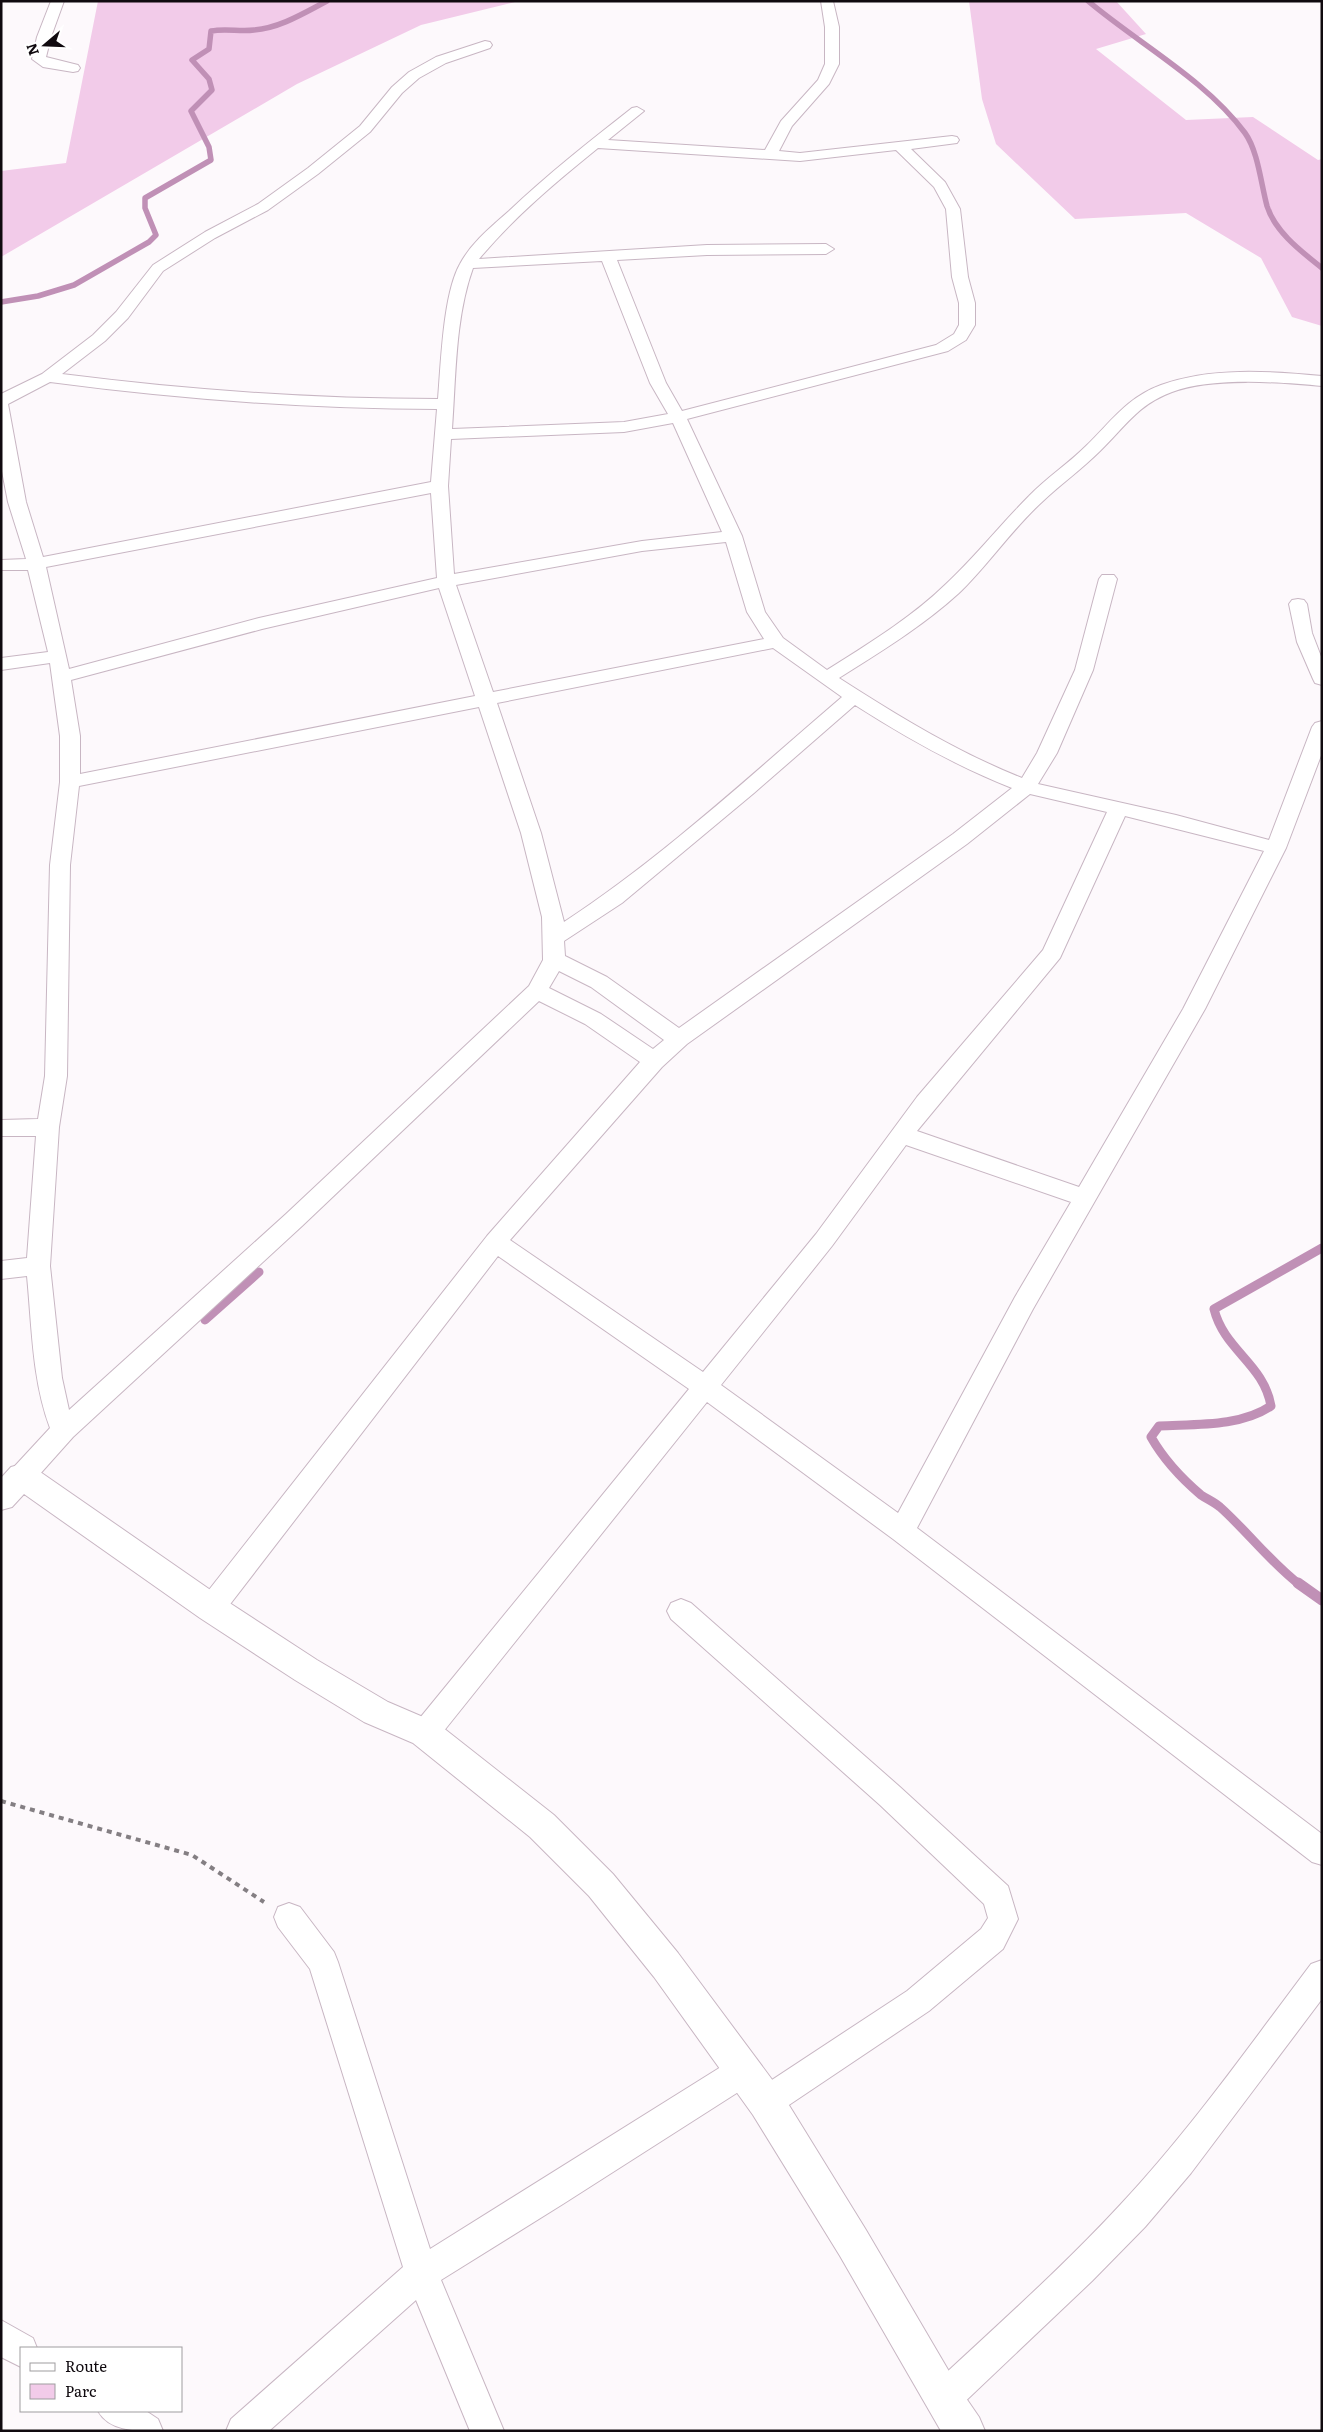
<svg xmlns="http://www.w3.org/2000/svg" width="1323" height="2432" font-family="Literata,serif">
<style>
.green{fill:#f2cbe9}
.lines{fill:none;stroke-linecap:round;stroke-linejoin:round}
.stream-far2{stroke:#c090b6;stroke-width:5.5}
.stream-far1{stroke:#c090b6;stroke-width:9}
.stream{stroke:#c090b6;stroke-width:11}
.street-casing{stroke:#c8b6c3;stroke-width:2}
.secondary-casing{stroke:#c8b6c3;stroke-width:2}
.path{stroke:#847f83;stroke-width:4;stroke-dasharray:5 5;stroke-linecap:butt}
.street{fill:#fff;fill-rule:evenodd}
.secondary{fill:#fff;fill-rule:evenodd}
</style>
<rect width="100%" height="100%" fill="#fdf9fc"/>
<!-- green -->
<g class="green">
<path d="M98,1H519L421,25L297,84L1,257V171L66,163Z"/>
<path d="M969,1H1116L1146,34L1096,49L1186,120L1253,117L1318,160L1322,159V326L1292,317L1261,258L1186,213L1075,219L996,144L982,99Z"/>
</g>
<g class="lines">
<!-- stream-far2 -->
<g class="stream-far2">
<path d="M1088,1C1139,44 1206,80 1245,133C1258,151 1261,184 1267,206C1275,232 1302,252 1322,268"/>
<path d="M1,302L38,296L74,285L149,242L156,235L145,208V198L211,160L209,147L191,111L212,90L209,79L192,60L209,49L211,31C226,28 240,32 254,30C280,28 304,13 327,1"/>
</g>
<!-- stream-far1 -->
<g class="stream-far1">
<path d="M205,1320L259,1272"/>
<path d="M1300,1585C1270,1562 1248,1532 1220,1507C1214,1502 1207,1499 1201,1495C1181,1478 1164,1460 1151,1437L1159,1426C1195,1424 1240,1427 1271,1406C1264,1364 1224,1350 1214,1309L1322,1248"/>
</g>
<!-- stream -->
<path class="stream" d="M1298,1583L1322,1600"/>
<!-- street casing -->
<g class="street-casing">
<g id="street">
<path d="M51,1H64L51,37L46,57L78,65L80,68L78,71L73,72L43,67L32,59L37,37Z"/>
<path d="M821,1H833L839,27V64L829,84L792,126L779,151L800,153L952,136L957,137L959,140L957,143L911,149L945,182L960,209L968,277L975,303V325L966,340L948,351L687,419L742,536L765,612L783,638L827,670C868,644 911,618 946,584C976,556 1000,525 1029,496C1046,478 1068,464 1086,446C1111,422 1126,398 1161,385C1210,367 1270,371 1322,376V386C1279,382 1212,377 1172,392C1137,405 1125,427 1100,451C1082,469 1061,484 1043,501C1012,529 989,564 959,593C923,626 880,652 839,678C898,716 957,752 1022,778L1037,753L1075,670L1099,579L1102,575H1114L1117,579L1093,670L1057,753L1038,784L1176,815L1269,840L1312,727L1315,723L1322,721V753L1286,848L1205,1009L1033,1309L917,1528L1322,1834V1865L1312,1862L893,1539L707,1402L435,1742L425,1746L415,1742L411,1733L415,1724L689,1389L498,1256L221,1616L211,1620L201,1616L197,1608L201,1600L487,1236L640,1062L585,1024L539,1001L302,1226L73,1437L31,1484L22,1487L13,1484L9,1476L13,1468L50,1428C32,1380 32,1327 27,1276L1,1279V1261L27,1258L36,1136H1V1120L38,1119L45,1076L50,865L60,782V736L50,663L1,670V658L48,652L28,570H1V560L26,559L8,502L1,466V394L42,374L93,335L116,312L153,265L205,232L258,204L308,168L360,126L392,87L409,72L436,57L485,41L490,42L492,45L490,48L446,63L419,78L402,93L370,132L318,174L268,210L215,238L163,271L128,318L105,341L62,374C187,390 312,399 438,399C441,363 443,294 460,264C471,243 492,226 509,211C548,174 590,141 632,108L637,107L644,111L608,140L765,150L781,121L818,80L825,64V27ZM598,148L800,161L896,150L934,187L946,209L952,277L959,303V325L954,334L936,345L682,411L666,383L617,260L707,255L826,254L834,249L826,244L707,245L479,259C514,217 556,182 598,148ZM602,261L650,383L668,414L624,422L452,429C456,376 455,318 473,268ZM50,382C179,399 308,409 437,409L431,482L43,557L26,502L8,404ZM673,423L722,532L642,541L454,574L448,486L451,439L624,432ZM431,493L437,578L259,618L69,669L46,567ZM726,542L747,612L764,639L493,692L456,585L642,551ZM439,588L475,696L80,774V736L71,680L262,629ZM773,648L842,697C752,774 663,857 564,922L541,833L497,703ZM855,705C905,737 956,766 1012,788L953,834L679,1028L607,977L565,956L564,941L622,903L754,793ZM479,707L521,833L542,917L543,960L529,986L286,1214L69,1410L62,1378L50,1266L59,1127L67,1076L70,865L79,786ZM1030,794L1107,812L1043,950L917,1097L816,1234L703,1372L510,1240L662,1067L687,1044L967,844ZM1125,816L1264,851L1183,1009L1079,1187L917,1131L1060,958ZM559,971L591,987L664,1040L653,1049L601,1014L549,988ZM906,1145L1071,1202L1015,1297L898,1513L721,1385L832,1246Z"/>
<path d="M1298,599L1304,600L1307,604L1312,633L1322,659V685L1315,683L1313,679L1297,642L1289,604L1292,600Z"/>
<path d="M681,1599L691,1603L900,1787L1008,1886L1018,1919L1003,1949L929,2011L777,2113L766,2118L755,2113L750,2102L755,2091L907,1991L981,1929L988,1918L984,1904L880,1805L671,1619L667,1611L671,1603Z"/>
<path d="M289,1903L300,1907L334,1952L338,1962L430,2249L732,2060L743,2056L754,2060L759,2071L754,2082L563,2204L441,2280L504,2431H470L416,2300L269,2431H226L231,2419L403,2267L310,1969L278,1927L274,1917L278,1907Z"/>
<path d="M1322,1960V1999L1191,2173L1145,2227L1092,2281L955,2411L943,2416L931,2411L926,2399L931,2387C995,2327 1062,2268 1121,2204C1191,2129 1250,2045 1311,1964Z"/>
<path d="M1,2320L33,2338L37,2348H21V2367L1,2357Z"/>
<path d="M98,2411H146L158,2419L163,2431C137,2431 110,2432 98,2411Z"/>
</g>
</g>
<!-- secondary casing -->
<g class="secondary-casing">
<path id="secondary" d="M22,1464L33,1467L222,1598L317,1660L388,1702L437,1723L554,1815L613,1874L678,1953L779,2089L866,2230L957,2385L979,2417L985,2431H941L840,2256L753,2115L654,1977L589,1896L530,1837L413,1743L364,1722L295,1680L200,1618L24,1494L12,1507L1,1510V1478L11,1467Z"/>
</g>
<!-- path -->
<path class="path" d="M1,1801L192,1855L264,1902"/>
<!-- street -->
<use href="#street" class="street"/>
<!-- secondary -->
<use href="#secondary" class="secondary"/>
</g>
<!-- border -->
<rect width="1323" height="2432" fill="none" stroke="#100a0f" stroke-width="5"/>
<!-- legend -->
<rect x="20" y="2347" width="162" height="65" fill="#ffffff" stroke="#9f9d9f"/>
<rect x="30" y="2363" width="25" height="8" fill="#ffffff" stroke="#9f9d9f"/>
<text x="65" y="2372" font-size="15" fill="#100a0f">Route</text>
<rect x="30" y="2384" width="25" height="15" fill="#f2cbe9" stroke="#9f9d9f"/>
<text x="65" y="2397" font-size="15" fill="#100a0f">Parc</text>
<!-- north arrow -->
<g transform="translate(45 45) rotate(251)" stroke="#ffffff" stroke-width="4" paint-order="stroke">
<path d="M0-4L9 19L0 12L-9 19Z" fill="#100a0f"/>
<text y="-8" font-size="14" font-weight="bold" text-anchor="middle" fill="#100a0f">N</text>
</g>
</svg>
